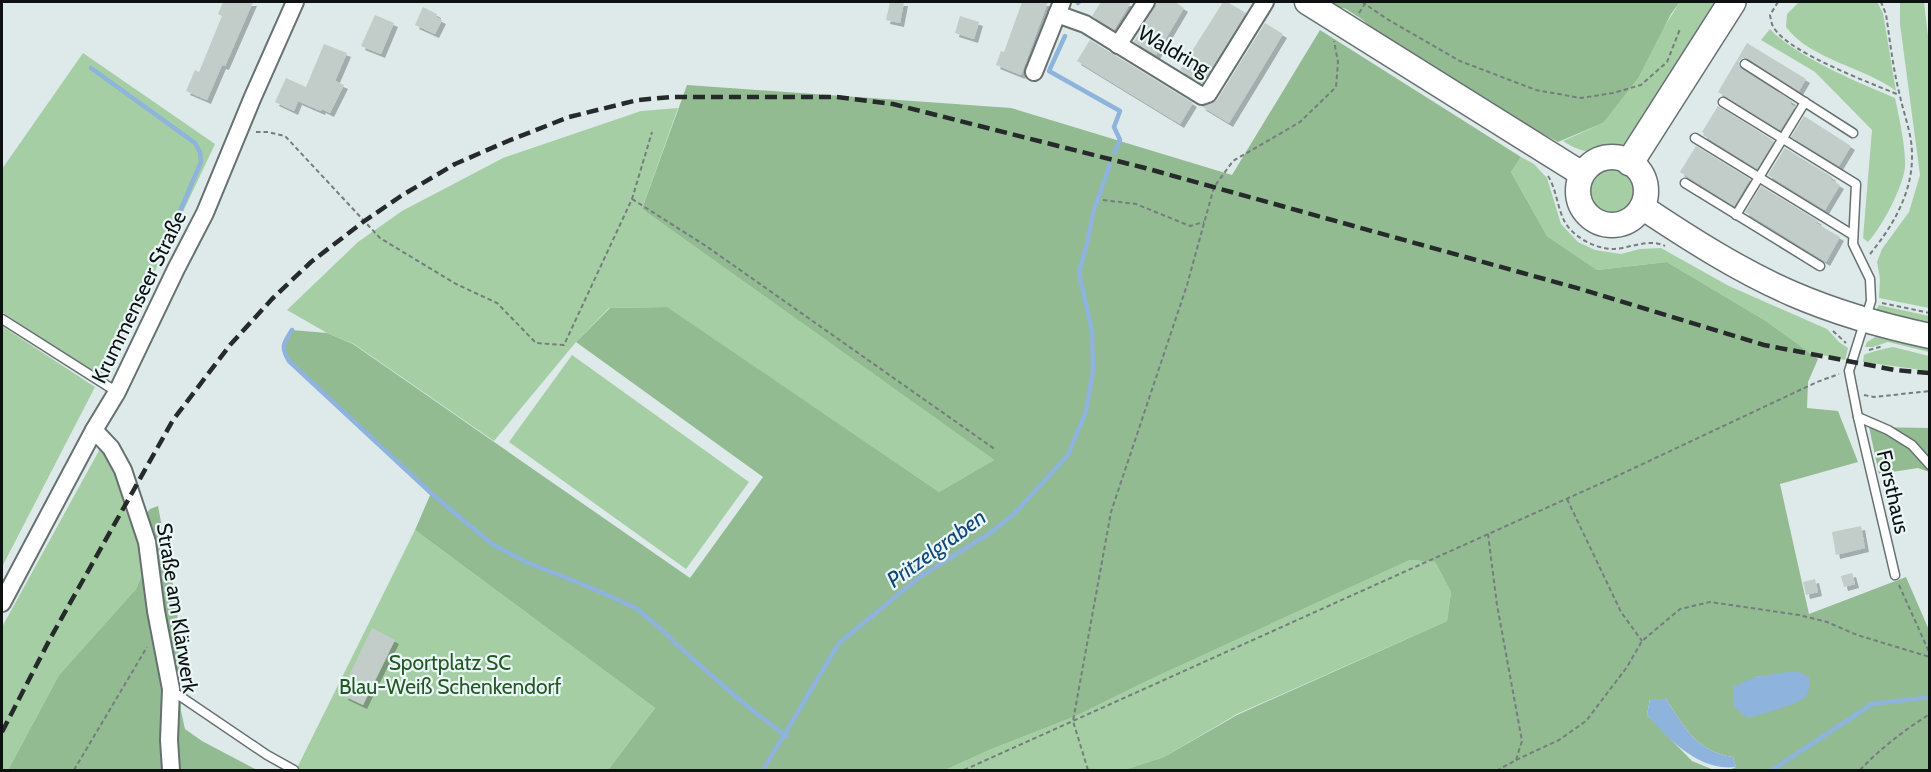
<svg xmlns="http://www.w3.org/2000/svg" width="1931" height="772" font-family="Cabin,sans-serif">
<style>
.green{fill:#a6cea5}
.forest{fill:#93bb92;fill-rule:evenodd}
.water{fill:#8eb3dc}
.lines{fill:none;stroke-linecap:round;stroke-linejoin:round}
.stream{stroke:#8eb3dc;stroke-width:4.5}
.building{fill:#c2ccc8;filter:url(#shadow)}
.service-casing{stroke:#677172;stroke-width:11}
.minor-casing{stroke:#677172;stroke-width:20}
.secondary-casing{stroke:#677172;stroke-width:27}
.primary-casing{stroke:#677172;stroke-width:30}
.path{stroke:#757d7d;stroke-width:2;stroke-dasharray:4.5 3;stroke-linecap:butt}
.service{stroke:#fff;stroke-width:8}
.minor{stroke:#fff;stroke-width:16}
.secondary{stroke:#fff;stroke-width:24}
.primary{stroke:#fff;stroke-width:27}
.rail{stroke:#262a2a;stroke-width:4.5;stroke-dasharray:12 6;stroke-linecap:butt}
.labels{text-anchor:middle;stroke-width:4.5;stroke-linejoin:round;paint-order:stroke}
.street-label{font-size:21px;fill:#0d1111;stroke:#ebf7f7}
.park-label{font-size:21px;fill:#225923;stroke:#ebf7f7}
.water-label{font-size:22px;font-style:italic;fill:#104679;stroke:#ebf7f7}
</style>
<defs>
<filter id="shadow"><feDropShadow dx="4" dy="4" stdDeviation="0" flood-color="#0004"/></filter>
</defs>
<rect width="100%" height="100%" fill="#deeaea"/>
<!-- green -->
<g class="green">
<path d="M1680,2H1723L1630,140C1608,156 1584,156 1563,141L1603,123Z"/>
<path d="M1799,2H1877L1883,13L1896,91C1863,66 1812,61 1786,27L1787,14Z"/>
<path d="M1900,2H1924L1930,53L1929,308L1879,298L1880,279L1877,262L1882,249L1909,212L1920,175L1900,24Z"/>
<path d="M1770,29C1796,57 1859,83 1895,98C1899,117 1906,148 1905,167C1903,187 1882,227 1868,242L1863,238L1872,130L1815,72L1761,40Z"/>
<path d="M83,53L215,144L104,379L2,312V169Z"/>
<path d="M678,108L642,209L994,460L939,492L666,307L609,308L576,342L494,441L354,344L327,333L287,310L358,242L402,211L503,158L641,111Z"/>
<path d="M1521,157L1534,164L1547,178L1561,224L1578,242L1595,250L1621,254L1640,249L1661,248L1729,286L1827,329L1839,342L1848,348L1845,360L1808,352L1766,321L1667,262L1597,270L1547,236L1511,172Z"/>
<circle cx="1613" cy="191" r="24"/>
<path d="M1879,305L1929,316V324L1878,313L1876,310Z"/>
<path d="M2,326L95,387L2,567Z"/>
<path d="M1877,336L1929,347V352L1888,342L1873,347H1865L1867,342Z"/>
<path d="M1893,347L1929,356V371L1863,362L1864,355C1869,352 1887,348 1893,347Z"/>
<path d="M572,355L749,482L686,569L509,442Z"/>
<path d="M101,447L113,460L135,527L143,572L136,589L59,675L8,770H2V627Z"/>
<path d="M415,530L655,708L608,770H296Z"/>
<path d="M1410,560L1435,562L1451,592L1447,621L1237,714L1164,757L1124,770H945L994,748L1076,716L1149,680Z"/>
</g>
<!-- forest -->
<g class="forest">
<path d="M1322,2H1680L1671,14L1638,78L1603,123L1558,142L1477,98L1382,39L1363,20L1346,9Z"/>
<path d="M1320,30L1521,157L1511,172L1547,236L1597,270L1667,262L1766,321L1818,359L1808,382L1807,408L1838,411L1858,462L1780,484L1809,614L1906,577L1929,630V770H1729L1736,767L1733,757C1696,751 1685,728 1666,699H1650L1647,715L1692,761L1714,770H1124L1164,757L1237,715L1447,621L1451,592L1435,562L1410,560L1149,680L1076,716L994,748L945,770H608L655,708L415,530L431,493L289,361C280,346 284,343 292,330L327,333L353,344L690,578L763,477L576,342L610,308L667,307L939,492L994,460L642,209L687,85L1011,108L1232,175ZM1766,676L1748,718L1755,677Z"/>
<path d="M1869,427L1929,428V472L1918,468L1879,474Z"/>
<path d="M158,506L177,606L181,711L185,729L202,741L257,770H8L59,675L136,589L143,572L135,527L150,509Z"/>
</g>
<!-- water -->
<g class="water">
<path d="M1796,671L1809,677C1809,683 1810,691 1806,696C1798,705 1761,714 1748,718L1734,707L1733,687L1755,677Z"/>
<path d="M1650,699H1666C1685,728 1696,751 1733,757L1736,767C1699,772 1668,738 1647,715Z"/>
</g>
<g class="lines">
<!-- stream -->
<g class="stream">
<path d="M1078,3L1079,2"/>
<path d="M1065,36L1049,71L1120,111L1114,127L1120,140L1114,153"/>
<path d="M91,68L195,143L200,152L201,162L166,244"/>
<path d="M292,330C284,343 280,346 289,361L431,493L492,544L526,562L587,586L636,608L661,629L687,654L747,706L786,736"/>
<path d="M763,770L839,643L921,576L990,533L1014,514L1068,455L1086,411L1093,371L1092,331L1079,273L1087,243L1093,213L1110,164"/>
<path d="M1772,770L1872,704L1930,697"/>
</g>
</g>
<!-- building -->
<g class="building">
<path d="M223,2H253L225,66L222,65L207,100L186,91L195,70L199,72L222,16L218,14Z"/>
<path d="M890,2H904L900,23L886,20Z"/>
<path d="M1022,2H1048L1021,75L996,65L1001,51L1004,52Z"/>
<path d="M1101,2H1131L1114,30L1092,16Z"/>
<path d="M1157,2H1175L1184,8L1156,55L1134,42Z"/>
<path d="M1223,2H1227L1246,13L1202,84L1180,70Z"/>
<path d="M423,7L437,14L436,17L442,20L435,34L415,25Z"/>
<path d="M375,15L394,23L381,54L361,46Z"/>
<path d="M960,16L979,22L974,39L955,33Z"/>
<path d="M1265,23L1283,34L1229,123L1201,106L1211,104L1217,100Z"/>
<path d="M1090,40L1193,103L1180,124L1077,61Z"/>
<path d="M1747,43L1806,79L1799,91L1748,59L1743,58L1739,61V66L1742,69L1792,101L1790,104L1795,107L1780,130L1718,92Z"/>
<path d="M324,44L347,53L335,81L344,85L330,113L322,109L321,111L298,101L294,111L275,102L286,78L306,87Z"/>
<path d="M1718,106L1774,141L1757,169L1703,135L1704,133L1702,132Z"/>
<path d="M1804,116L1851,146L1839,166L1791,137Z"/>
<path d="M1696,146L1750,179L1734,206L1680,172Z"/>
<path d="M1785,148L1832,177L1830,179L1840,185L1825,210L1768,175Z"/>
<path d="M1761,186L1818,221L1816,223L1840,237L1826,262L1745,212Z"/>
<path d="M1861,526L1865,548L1836,555L1832,532Z"/>
<path d="M1852,573L1855,584L1844,587L1841,576Z"/>
<path d="M1815,579L1818,592L1806,595L1803,582Z"/>
<path d="M372,628L395,640L363,705L344,696L349,683L346,682Z"/>
</g>
<g class="lines">
<!-- service casing -->
<g class="service-casing">
<g id="service">
<path d="M1745,64L1853,133"/>
<path d="M1723,102L1856,184L1853,244L1870,279L1871,301L1849,371L1858,417L1888,430L1912,445L1930,465"/>
<path d="M1695,138L1853,235"/>
<path d="M1685,183L1820,266"/>
<path d="M1736,215L1805,102"/>
<path d="M2,319L117,392"/>
<path d="M1858,417L1895,575"/>
<path d="M171,690L267,755L294,770"/>
</g>
</g>
<!-- minor casing -->
<g class="minor-casing">
<g id="minor">
<path d="M1057,14L1085,24L1202,96L1208,94L1265,2"/>
<path d="M1118,45L1146,2"/>
<path d="M1034,72L1062,2"/>
<path d="M94,430L111,448L123,470L147,542L156,611L171,689L169,740L171,770"/>
<path d="M2,603L94,430L117,392L176,269L205,213L252,99L295,2"/>
</g>
</g>
<!-- secondary casing -->
<g class="secondary-casing">
<g id="secondary">
<path d="M1307,2L1582,174"/>
<circle cx="1612" cy="191" r="34"/>
<path d="M1642,207C1690,239 1740,271 1793,294C1837,313 1883,326 1930,336"/>
</g>
</g>
<!-- primary casing -->
<g class="primary-casing">
<path id="primary" d="M1630,162L1732,2"/>
</g>
<!-- path -->
<g class="path">
<path d="M1362,2L1387,19L1460,61L1536,90L1581,98L1613,93L1641,85L1667,62L1680,29"/>
<path d="M1778,2L1770,15C1771,19 1771,24 1774,28C1789,53 1871,83 1899,95"/>
<path d="M1359,13L1366,2"/>
<path d="M256,132H268L285,136L380,238L456,284L497,303L536,343L564,345L632,199L652,132"/>
<path d="M1548,176C1557,190 1557,209 1566,224C1576,239 1597,249 1614,249C1631,248 1649,238 1665,246"/>
<path d="M632,199L706,246L996,450"/>
<path d="M1103,200L1136,204L1190,226L1204,222"/>
<path d="M1870,254C1893,226 1913,192 1912,154C1912,134 1904,115 1900,96C1893,69 1890,41 1886,14L1881,2"/>
<path d="M1882,303L1930,313"/>
<path d="M1833,331L1846,343"/>
<path d="M1869,350L1883,346"/>
<path d="M1864,395L1874,397L1930,391"/>
<path d="M1567,499L1621,612L1642,641"/>
<path d="M1488,534L1497,605L1522,741L1516,760L1498,770"/>
<path d="M1899,585L1930,654"/>
<path d="M1516,760L1559,740L1586,721L1627,667L1642,641L1680,609L1710,602L1799,615L1827,622L1857,635L1930,657"/>
<path d="M74,770L147,647"/>
<path d="M964,770L1615,477L1817,382L1839,374"/>
<path d="M1088,770L1073,721L1111,512L1187,285L1214,187L1233,161L1300,122L1336,87L1338,62L1334,41"/>
<path d="M1860,770C1880,749 1904,730 1930,714"/>
</g>
<!-- service -->
<use href="#service" class="service"/>
<!-- minor -->
<use href="#minor" class="minor"/>
<!-- secondary -->
<use href="#secondary" class="secondary"/>
<!-- primary -->
<use href="#primary" class="primary"/>
<!-- rail -->
<path class="rail" d="M2,732L51,637L173,420L230,345L272,299L311,262L363,222L401,196L455,164L508,141L569,117L638,100L671,97H837L893,104L1145,168L1584,290L1764,345L1895,370L1930,373"/>
</g>
<g class="labels">
<!-- street labels -->
<g class="street-label">
<text transform="translate(1174 51) rotate(30)" y="7">Waldring</text>
<text transform="translate(139 297) rotate(-64)" y="7">Krummenseer Straße</text>
<text transform="translate(1893 492) rotate(77)" y="7">Forsthaus</text>
<text transform="translate(177 608) rotate(81)" y="7">Straße am Klärwerk</text>
</g>
<!-- park labels -->
<g class="park-label">
<text x="450" y="670">Sportplatz SC<tspan x="450" dy="24">Blau-Weiß Schenkendorf</tspan></text>
</g>
<!-- water labels -->
<g class="water-label">
<text transform="translate(936 548) rotate(-36)" y="8">Pritzelgraben</text>
</g>
</g>
<!-- border -->
<rect width="1931" height="772" fill="none" stroke="#0d1111" stroke-width="6"/>
</svg>
